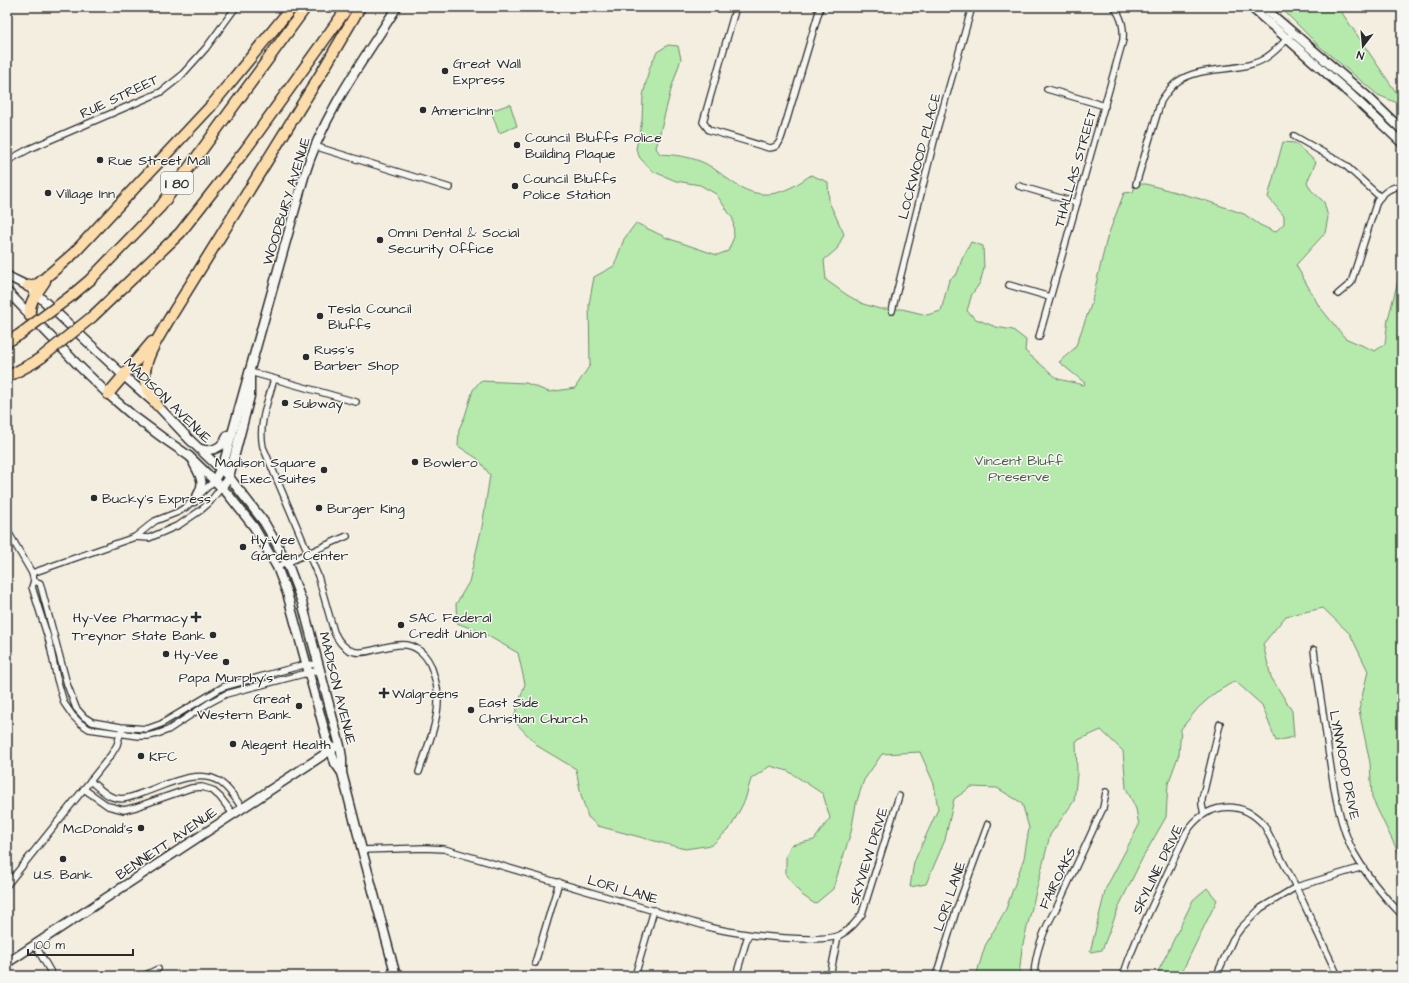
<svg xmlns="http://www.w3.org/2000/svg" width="1409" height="983" font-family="'Architects Daughter',sans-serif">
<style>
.green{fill:#b5eaac;stroke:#708a6c}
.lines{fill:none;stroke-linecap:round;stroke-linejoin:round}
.minor-casing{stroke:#2b2b2b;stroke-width:8}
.secondary-casing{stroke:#2b2b2b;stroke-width:11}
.motorway-casing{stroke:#2b2b2b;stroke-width:13}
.minor{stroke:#f6f6f2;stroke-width:5.5}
.secondary{stroke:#f6f6f2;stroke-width:8}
.motorway{stroke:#fddcac;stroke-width:10}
.motorway-bridge-casing{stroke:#2b2b2b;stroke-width:13;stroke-linecap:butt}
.motorway-bridge{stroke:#fddcac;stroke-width:10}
.poi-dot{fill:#2b2b2b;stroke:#f6f6f2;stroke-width:1.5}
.labels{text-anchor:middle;stroke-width:3;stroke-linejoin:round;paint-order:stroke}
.shield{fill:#f6f6f2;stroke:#686867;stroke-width:1}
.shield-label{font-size:13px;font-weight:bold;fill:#2b2b2b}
.poi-label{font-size:14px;fill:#2b2b2b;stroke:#f6f6f2;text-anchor:start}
.street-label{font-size:14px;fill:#2b2b2b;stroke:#f6f6f2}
.park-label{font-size:14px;fill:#4e5b4b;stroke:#f6f6f2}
</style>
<rect width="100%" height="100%" fill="#f4eee1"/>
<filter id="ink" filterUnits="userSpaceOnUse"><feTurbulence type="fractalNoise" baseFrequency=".025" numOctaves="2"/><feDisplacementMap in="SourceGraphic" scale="8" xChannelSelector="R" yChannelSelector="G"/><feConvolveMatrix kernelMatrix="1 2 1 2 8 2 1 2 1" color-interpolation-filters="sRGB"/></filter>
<g filter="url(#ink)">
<!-- green -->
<g class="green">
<path d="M1280,7H1338L1402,101V105L1378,95L1318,45Z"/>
<path d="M668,45L678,46L681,59L672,86L656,148L660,154C674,155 688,156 702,162C716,168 727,180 740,187C768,202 788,191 811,175L828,182L829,202L844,234L837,249L824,260L826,280L847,295L863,304L880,309H902L927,315L941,311L949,280L957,274L962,259L971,242L983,246L984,268L980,283L972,294L967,311L976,319L996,327L1013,330L1026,340L1025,351L1058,379L1084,385L1085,383L1059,362L1075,348L1091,305L1107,238L1124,193L1133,192L1136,184H1146L1204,200L1244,214L1260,225L1275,232L1284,224V216L1268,197L1283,142L1295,143L1316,162L1307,182L1311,190L1324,202L1328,217L1325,233L1296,265L1319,306L1345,338L1375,351L1385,344L1388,319L1402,265V856L1398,852L1372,798L1370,763L1359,710L1368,671L1350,634L1323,608L1286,616L1263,644L1271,677L1292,711L1294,737L1276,741L1262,705L1235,681L1215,693L1198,708L1181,729L1179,754L1168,784L1166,817L1142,859L1120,904L1102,950L1090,952L1106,888L1139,825L1136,809L1126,788L1123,751L1101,730L1076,741L1077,774L1074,801L1050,835L1022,948L1019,976H976L985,946L1006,909L1024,858L1029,828L1022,803L997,788L971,787L954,799L945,840L926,884L910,887L914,862L938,809L934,784L920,752L882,754L864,780L856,804L851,832L833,889L815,904L802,895L786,875V856L791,845L814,840L830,818L823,794L788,771L770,766L751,779L745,800L731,827L712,845L685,849L598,826L588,817L581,795L576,769L539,747L513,720L525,684L518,653L481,632L457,623L456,604L469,582L482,527L490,475L478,459L458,446L459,429L465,416L473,390L480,381L526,383L549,392L575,388L590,365L589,304L594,277L614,266L624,239L636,223L667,238L717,255L728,251L734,237L733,219L716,194L700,185L676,181L652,171L640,158L636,149L642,120L643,96L649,69L657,52Z"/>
<path d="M510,104L517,126L499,133L491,111Z"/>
<path d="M1207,888L1217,900L1180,976H1156L1193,900Z"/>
</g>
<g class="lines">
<!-- minor casing -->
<g class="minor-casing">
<g id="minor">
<path d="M736,7L703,122L709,130L769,148C780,148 781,138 784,129L820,8L816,7"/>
<path d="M1047,89L1105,106"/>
<path d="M1294,136L1345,165L1380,197"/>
<path d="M314,146L450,188"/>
<path d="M7,161L29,149L161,92L180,77L206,48L236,7"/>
<path d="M1136,184L1161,101C1166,94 1170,87 1177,82C1199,66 1230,72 1255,63C1268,59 1279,47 1289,37"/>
<path d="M1019,186L1077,203"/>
<path d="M1009,285L1050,297"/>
<path d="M1338,294L1351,283L1377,201C1384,192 1390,187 1402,186"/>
<path d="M892,311L937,129L972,7"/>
<path d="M1039,337L1123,40C1124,27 1122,18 1114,7"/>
<path d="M250,372L356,402"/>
<path d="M274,379C268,401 258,424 263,447L318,576L334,632C352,671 379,641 407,645C419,647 428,657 432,669C435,678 438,688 438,698C439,720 426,751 419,772"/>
<path d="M7,530L32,573L34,581L32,587L49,641L57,679L64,703L73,716L80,723L89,729L139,736H148L157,734L168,730L209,703L226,694L315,671L319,665L307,664L223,687L161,724L147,729L121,727L92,722L84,717L76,708L67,684L40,583L34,581"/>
<path d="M135,537L155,521L178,512L186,507L214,481"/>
<path d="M277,567L347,536"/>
<path d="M32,573L135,537L149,538L179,525L201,510L209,503L221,488"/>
<path d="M1314,650C1318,683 1324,716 1328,749C1333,782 1338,823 1354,853C1366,875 1384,897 1402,915"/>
<path d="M90,781C97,786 104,794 112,797C123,801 132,797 142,793C164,786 199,767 220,782C230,789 236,799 242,808"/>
<path d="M84,789L108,806L124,810L136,807L191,788L202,787L212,790L220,797L233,814"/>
<path d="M1204,814L1202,805V799L1220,724"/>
<path d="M362,850L425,848L444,849L712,928C745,935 779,939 813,939C822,938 832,939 840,935C850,930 856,922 862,914L899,796"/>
<path d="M7,885L111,755L117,745L121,731"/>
<path d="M35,945L53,976"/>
<path d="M535,963L559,882"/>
<path d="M1219,970L1233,939L1241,928L1261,908L1296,887L1363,867"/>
<path d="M143,976L158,969"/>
<path d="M635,976L654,910"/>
<path d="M736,976L748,935"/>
<path d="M830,976L838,936"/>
<path d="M936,976L956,911L988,824"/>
<path d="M1034,976C1035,952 1045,927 1057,907L1103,808L1106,792"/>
<path d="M1123,976L1130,956L1139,934L1186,833C1205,803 1240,798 1264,825L1296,887L1338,976"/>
</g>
</g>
<!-- secondary casing -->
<g class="secondary-casing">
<g id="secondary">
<path d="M1251,7L1349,93L1402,143"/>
<path d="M1263,7L1369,98L1402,130"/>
<path d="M7,275L11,278L28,286L124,376L157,405L189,439L229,477L264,522L287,562L302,602L340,746L342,758V773L362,850L396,976"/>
<path d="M7,291L79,366L108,394L132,415L163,438L189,456L228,494L254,527L277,567L287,593L326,736L335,763L342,773"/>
<path d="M201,449C214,453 223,446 228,435"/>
<path d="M194,464C203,480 205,485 194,501"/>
<path d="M214,481L224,462L304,177C323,114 362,62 397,7"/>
<path d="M221,488L229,477L250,396V376"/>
<path d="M7,963L334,748"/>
</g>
</g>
<!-- motorway casing -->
<g class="motorway-casing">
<g id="motorway">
<path d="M28,286L38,284L74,253L211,106L292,7"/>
<path d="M71,296L90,280L161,206L306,7"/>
<path d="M30,316C28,302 38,292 45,281"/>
<path d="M92,317L180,233L246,149L348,7"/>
<path d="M7,342L19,335"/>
<path d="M7,377L33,363L42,357"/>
<path d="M108,394L152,342"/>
<path d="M157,405C153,399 148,392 146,385C140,363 158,339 168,321L322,72L360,7"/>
</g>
</g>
<!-- minor -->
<use href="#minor" class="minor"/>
<!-- secondary -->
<use href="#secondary" class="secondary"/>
<!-- motorway -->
<use href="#motorway" class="motorway"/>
<!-- motorway-bridge casing -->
<g class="motorway-bridge-casing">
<g id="motorway-bridge">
<path d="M19,335L71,296"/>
<path d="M42,357L92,317"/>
</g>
</g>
<!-- motorway-bridge -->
<use href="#motorway-bridge" class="motorway-bridge"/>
</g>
</g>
<!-- markers -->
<g class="poi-dot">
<circle cx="445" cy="71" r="4"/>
<circle cx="423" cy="110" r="4"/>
<circle cx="517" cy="145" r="4"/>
<circle cx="100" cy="160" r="4"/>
<circle cx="515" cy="186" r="4"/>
<circle cx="48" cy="193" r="4"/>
<circle cx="380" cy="240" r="4"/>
<circle cx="320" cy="316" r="4"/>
<circle cx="306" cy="357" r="4"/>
<circle cx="285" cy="403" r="4"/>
<circle cx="415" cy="462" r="4"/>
<circle cx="324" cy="470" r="4"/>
<circle cx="94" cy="498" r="4"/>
<circle cx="319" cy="508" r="4"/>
<circle cx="243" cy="547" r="4"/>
<path d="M194 611h4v4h4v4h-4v4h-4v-4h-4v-4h4z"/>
<circle cx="401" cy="625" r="4"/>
<circle cx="213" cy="635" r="4"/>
<circle cx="166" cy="654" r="4"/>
<circle cx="226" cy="662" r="4"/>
<path d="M382 687h4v4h4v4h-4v4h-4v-4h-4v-4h4z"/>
<circle cx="299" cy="706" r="4"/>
<circle cx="471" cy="710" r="4"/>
<circle cx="233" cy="744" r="4"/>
<circle cx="141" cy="756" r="4"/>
<circle cx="141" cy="828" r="4"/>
<circle cx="63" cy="859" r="4"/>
</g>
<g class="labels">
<!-- shield labels -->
<rect class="shield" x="161" y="172" width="32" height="22" rx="3"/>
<g class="shield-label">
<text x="177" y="188">I 80</text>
</g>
<!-- poi labels -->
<g class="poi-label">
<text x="453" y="68">Great Wall<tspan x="453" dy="16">Express</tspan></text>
<text x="431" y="115">AmericInn</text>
<text x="525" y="142">Council Bluffs Police<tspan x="525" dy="16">Building Plaque</tspan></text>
<text x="108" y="165">Rue Street Mall</text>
<text x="523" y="183">Council Bluffs<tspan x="523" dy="16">Police Station</tspan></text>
<text x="56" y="198">Village Inn</text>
<text x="388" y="237">Omni Dental &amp; Social<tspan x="388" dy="16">Security Office</tspan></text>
<text x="328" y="313">Tesla Council<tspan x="328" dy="16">Bluffs</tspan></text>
<text x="314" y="354">Russ's<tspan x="314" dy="16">Barber Shop</tspan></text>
<text x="293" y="408">Subway</text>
<text x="316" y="467" text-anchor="end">Madison Square<tspan x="316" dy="16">Exec Suites</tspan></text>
<text x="423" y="467">Bowlero</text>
<text x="102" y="503">Bucky's Express</text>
<text x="327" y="513">Burger King</text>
<text x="251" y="544">Hy-Vee<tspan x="251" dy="16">Garden Center</tspan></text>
<text x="188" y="622" text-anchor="end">Hy-Vee Pharmacy</text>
<text x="409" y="622">SAC Federal<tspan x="409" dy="16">Credit Union</tspan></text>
<text x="205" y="640" text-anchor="end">Treynor State Bank</text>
<text x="174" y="659">Hy-Vee</text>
<text x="226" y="682" text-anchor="middle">Papa Murphy's</text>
<text x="392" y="698">Walgreens</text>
<text x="291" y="703" text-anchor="end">Great<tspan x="291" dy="16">Western Bank</tspan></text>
<text x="479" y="707">East Side<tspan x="479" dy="16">Christian Church</tspan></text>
<text x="241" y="749">Alegent Health</text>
<text x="149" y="761">KFC</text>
<text x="133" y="833" text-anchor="end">McDonald's</text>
<text x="63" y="879" text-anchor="middle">U.S. Bank</text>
</g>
<!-- street labels -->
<g class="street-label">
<text transform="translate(119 96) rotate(-25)" y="5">RUE STREET</text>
<text transform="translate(919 156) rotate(-75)" y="5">LOCKWOOD PLACE</text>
<text transform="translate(1075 168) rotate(-74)" y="5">THALLAS STREET</text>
<text transform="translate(286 201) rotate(-73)" y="5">WOODBURY AVENUE</text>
<text transform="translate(168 400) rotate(44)" y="5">MADISON AVENUE</text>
<text transform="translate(338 688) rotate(76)" y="5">MADISON AVENUE</text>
<text transform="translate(1345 765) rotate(79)" y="5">LYNWOOD DRIVE</text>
<text transform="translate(166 843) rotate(-34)" y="5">BENNETT AVENUE</text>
<text transform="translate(868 856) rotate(-73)" y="5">SKYVIEW DRIVE</text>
<text transform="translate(1157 869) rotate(-64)" y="5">SKYLINE DRIVE</text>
<text transform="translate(1057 878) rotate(-64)" y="5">FAIROAKS</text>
<text transform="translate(623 889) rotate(16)" y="5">LORI LANE</text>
<text transform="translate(949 896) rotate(-71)" y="5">LORI LANE</text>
</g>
<!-- park labels -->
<g class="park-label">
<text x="1019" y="465">Vincent Bluff<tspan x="1019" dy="16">Preserve</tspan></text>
</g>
</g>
<!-- margin -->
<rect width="1409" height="983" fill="none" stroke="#f6f6f2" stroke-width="24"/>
<rect x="12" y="12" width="1385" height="959" fill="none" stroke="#2b2b2b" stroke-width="1.5" filter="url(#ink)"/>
<!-- north arrow -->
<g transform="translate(1363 46) rotate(196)" stroke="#f6f6f2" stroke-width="3" paint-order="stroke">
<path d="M0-3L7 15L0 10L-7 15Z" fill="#2b2b2b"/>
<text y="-6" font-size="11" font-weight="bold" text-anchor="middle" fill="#2b2b2b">N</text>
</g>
<!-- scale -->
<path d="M28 949v6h105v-6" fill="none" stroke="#2b2b2b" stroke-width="2"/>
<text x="34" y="949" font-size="12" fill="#2b2b2b" stroke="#f6f6f2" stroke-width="3" paint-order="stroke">100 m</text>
</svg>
